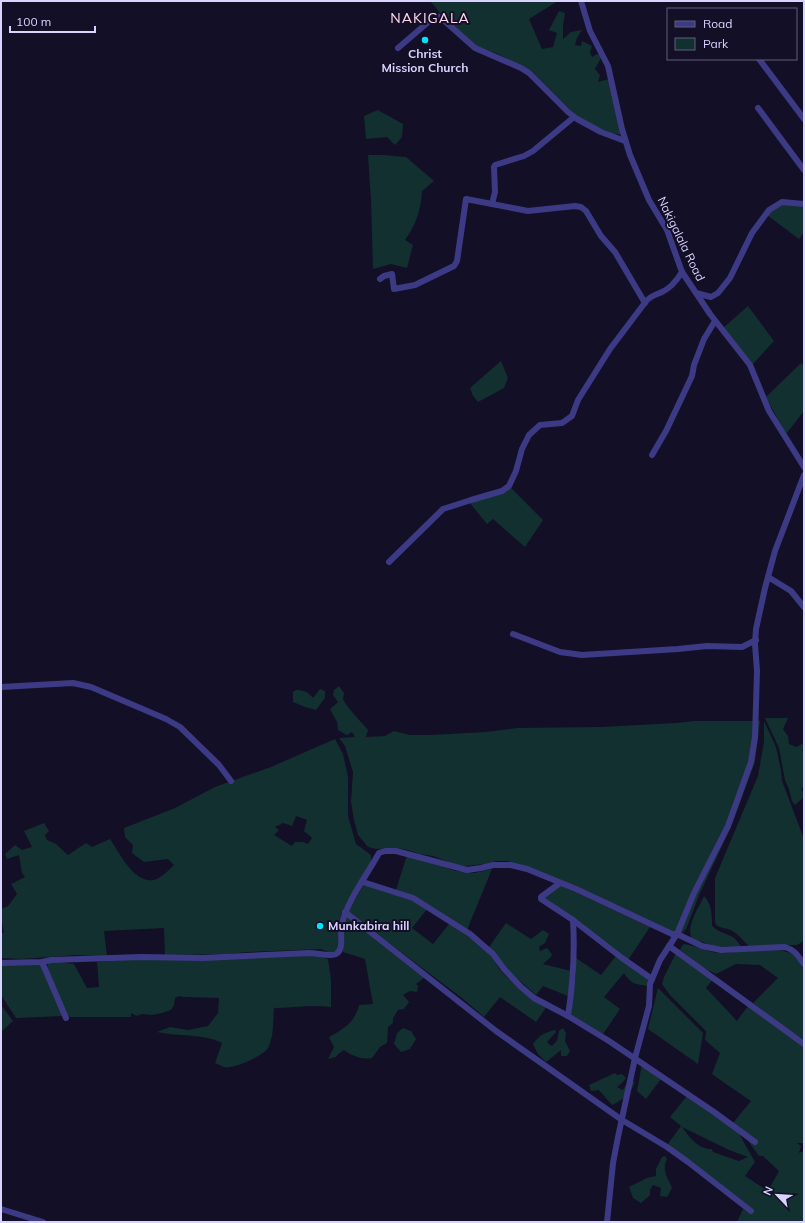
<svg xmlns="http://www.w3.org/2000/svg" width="805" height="1223" font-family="Mulish,sans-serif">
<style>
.green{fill:#12302f;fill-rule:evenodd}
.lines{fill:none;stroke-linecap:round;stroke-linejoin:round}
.street{stroke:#3d3a85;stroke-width:6}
.poi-dot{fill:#00e5ff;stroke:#130f26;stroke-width:1.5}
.labels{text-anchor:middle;stroke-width:4;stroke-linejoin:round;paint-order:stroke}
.poi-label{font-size:12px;font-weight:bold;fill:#d9d4ff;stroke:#130f26}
.street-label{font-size:12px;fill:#d9d4ff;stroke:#130f26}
.quarter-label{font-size:14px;letter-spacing:1px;fill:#ffd6f0;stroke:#130f26}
</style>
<rect width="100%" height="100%" fill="#130f26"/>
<!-- green -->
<g class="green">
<path d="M430,1H558L529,19L542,49L553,47L557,33L549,30L559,11L565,13L563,25V39L571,32L582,30L577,38L575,45L581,46L582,41L592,46L590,52L592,57L597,54L602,56L595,69L600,75L598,82L609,79L622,135L611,133L581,120L528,71L498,54L481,48L478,49L442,15Z"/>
<path d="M378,110L403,124L402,137L395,145L387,137L366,139L364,116Z"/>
<path d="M368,155H383L406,157L434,181L422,191C421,209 416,225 405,240L413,245L407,268L391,264L373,269L371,200Z"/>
<path d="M780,202L804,205V232L799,239L767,215Z"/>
<path d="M748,306L774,341L752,365L723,328Z"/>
<path d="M501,361L508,378L504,388L478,402L473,396L470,388Z"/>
<path d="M801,363L804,366V411L786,434L766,397Z"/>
<path d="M510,487L543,520L525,547L493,519L487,524L469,502Z"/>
<path d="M339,686L344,693C344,695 343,697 343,699C344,704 363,724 368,730L366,737L385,736L394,731L410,735H430L486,732L517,728L601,727L676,723L695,721H760L755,762L731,827L700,893L686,929L682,933H675L590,894L523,865L507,861H497L484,864L465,866L456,865L433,856L420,854L408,850L396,848L376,849L368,847L358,835L354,820L351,802L353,772L345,746L339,738L355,737L352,732L347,735L338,730L337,722L330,709L338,702L333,695L334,690Z"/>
<path d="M320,689L325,691V698L316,710L305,707L293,702V692L296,690C304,690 308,692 313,698Z"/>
<path d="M765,718H788L783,729L788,736L789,744L796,747L802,744L804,746L802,751L804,752V786L801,789L804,794V797L795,805L792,801L789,789L785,780L779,748Z"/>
<path d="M764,721L776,747L781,770L782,781L804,839V941L797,945L749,946C744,942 740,936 734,932C729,928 722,929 716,925L715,921V878L758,776L764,742Z"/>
<path d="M335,739L343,754L348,777V816L356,844L371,855V861C362,880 348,896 341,916C336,927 340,939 337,950L331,953L321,949L247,952L228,954L165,955L164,928L104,931L107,956L76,955L21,959L1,958V933H4L1,917V909L8,906L17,894L11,884L25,877L22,873L19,855L7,859L5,854L15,845L22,850L32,847L24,831L44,823L49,831L45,835L47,840L56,844L68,855L86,843L92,847L110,839C119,852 134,884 154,880C161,878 169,870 174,865L168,859L144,862L132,853L133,845L125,837L124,828L175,808L215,787L271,767ZM296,816L307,820L304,831L312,838L308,844L303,842H295L292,846L274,835L279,830L275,827L283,823L292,826Z"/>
<path d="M407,855L456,871L474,873L492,869L467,930C442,914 424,898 396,890Z"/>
<path d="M364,884L414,901L427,909L412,928L433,944L449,924C463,933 477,941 489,953C494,958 496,965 501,971C516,987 528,995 547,1006L536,1022L500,997L484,1017L462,998L348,912Z"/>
<path d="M560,885L650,927L628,960L577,920L544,898Z"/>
<path d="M704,896C712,904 712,916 712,926C718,932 725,933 733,937C736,939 739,944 742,947H715L703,942L693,940C684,928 699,908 704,896Z"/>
<path d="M346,915L425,977L416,984L418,986L417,992L410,991L403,995L409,1002L404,1009L398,1010L393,1018V1023L388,1027L387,1043L380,1047L372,1058C362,1060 352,1056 344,1050L338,1054L336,1057L328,1059L334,1047L329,1037C344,1029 355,1022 359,1005L373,1004L365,959L343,952L342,935Z"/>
<path d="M506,923L531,939L543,930L549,934L545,943L539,947L540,951L547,948L552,954L551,957L543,964L571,971L568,996L543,986L536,995L505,968L489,947Z"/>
<path d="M684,944C697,946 709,953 723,953C744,952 767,946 787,952C794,953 800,959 803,966C805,972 804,1028 804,1040L776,1021L753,1003L778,978L760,965L736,964L716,974L702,967L680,950L682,946Z"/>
<path d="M676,953L713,979L706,988L737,1021L748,1006L804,1047V1143H797L801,1146L799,1153L804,1151V1220L802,1222H737L743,1209L751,1213L754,1210L667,1145L681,1126L670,1117L687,1096L738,1132L755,1162L745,1176L768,1191L779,1171L763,1156H759L746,1138L755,1145L757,1143L733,1123L751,1101L726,1084L712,1074L720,1053L705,1040L706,1031L670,995L662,984L664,977ZM682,1127L729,1150L748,1157L739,1161L713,1152L712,1149C699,1150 689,1137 682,1127Z"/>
<path d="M315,955L328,959L331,980V1007C312,1004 293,1008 274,1008C273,1020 274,1037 268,1048C263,1056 233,1070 224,1067C221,1066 218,1064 215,1063L222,1043C202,1033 179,1037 157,1032L170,1027L188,1030L208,1026L218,1013L219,998L184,997L179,996L175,998L174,1005L171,1010L162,1013L152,1015L142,1014L137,1016L131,1013V1017H70L67,1014L47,968L48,963L51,961L74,964L87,988L99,987L97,962L136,959Z"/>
<path d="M616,956L651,981L648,986C635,984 631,984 624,973L604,997L620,1009L603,1034L573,1016L571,1013L576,975V958L601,975Z"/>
<path d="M41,964L63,1016L16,1018L1,995V965Z"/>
<path d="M658,988L703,1033L698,1064L648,1029Z"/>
<path d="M1,1005L13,1021L1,1032Z"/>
<path d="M403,1028L411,1031L416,1039L410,1049L401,1052L394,1044L397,1033Z"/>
<path d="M563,1028L566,1033L565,1041L570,1051L567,1056H561V1050L546,1062L538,1054L533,1044C538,1036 546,1032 555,1030L556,1032L547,1042L550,1045L552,1046L557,1041L559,1031Z"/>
<path d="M642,1064L661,1079L646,1099L637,1091Z"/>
<path d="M615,1073L617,1075L622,1074L626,1078L623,1082L617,1087L623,1090L627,1083L635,1081C632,1093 623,1100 612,1105L599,1090L591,1091L589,1085Z"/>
<path d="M665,1156L667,1159C661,1169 668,1179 672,1188L667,1197L660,1196L661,1188L653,1185L650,1190V1195L641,1203L633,1198L629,1187L647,1178L656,1176V1169L662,1157Z"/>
</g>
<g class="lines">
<!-- street -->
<g class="street">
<path d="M581,1L590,31L608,66L622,129L630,155L649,200L667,230L682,272L710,314L750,365L769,411L804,467"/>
<path d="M398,48L433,18L436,16L440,17L475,48L521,68L529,73L568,112L577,119L601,132L625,141"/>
<path d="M759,59L804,119"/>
<path d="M758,108L804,170"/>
<path d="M492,204L528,211L575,206L581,207L586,211L601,236L615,252L645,303"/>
<path d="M380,279L384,276L392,274L394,289L415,285L454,266L457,261L466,199L492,204L495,192L494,167L495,165L524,156L533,151L574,117"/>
<path d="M696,293L711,297L718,293L730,278L752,233L769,210L782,202L804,204"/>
<path d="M652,455L666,431L692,376L694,365L704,339L715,321"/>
<path d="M389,562L443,509L471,500L502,491L509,486L516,471L522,449L529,435L540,425L562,423L572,416L578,400L610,349L647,300C652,295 656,295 662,292C671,288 677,280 682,272"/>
<path d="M768,577L791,591L804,607"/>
<path d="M513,634L560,652L582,655L678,649L707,646L742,647L756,640"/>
<path d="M1,687L73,683L91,687L166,719L180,727L219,765L231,781"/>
<path d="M363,882L413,898L470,934L493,954L504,969L520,986L534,998L568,1016L609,1041L714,1112L755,1142"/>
<path d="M560,883L541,897V899L573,920L622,958L652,979"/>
<path d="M345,912L496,1031L622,1120L667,1147L688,1162L751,1211"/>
<path d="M669,946L804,1044"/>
<path d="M42,962L66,1018"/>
<path d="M1,963L42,962L51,960L141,957L203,958L309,953C317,953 331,957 336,954C345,949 339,933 342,924C347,901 367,875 379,853L385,851H396L467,870L481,868L493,865H511L527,869L576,889L672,934H677L702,946L721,950L785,947C795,950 798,956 804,964"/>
<path d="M568,1016C573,984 575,953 573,920"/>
<path d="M1,1209L43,1222"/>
<path d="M607,1222L613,1163L618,1137L635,1058L649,1006L650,984L660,960L677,934L694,893L728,826L751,762L755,737L757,671L755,644L756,629L765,588L775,551L804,475"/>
</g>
</g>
<!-- markers -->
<g class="poi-dot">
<circle cx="425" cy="40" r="4"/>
<circle cx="320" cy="926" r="4"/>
</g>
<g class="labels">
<!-- poi labels -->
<g class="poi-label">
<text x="425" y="58">Christ<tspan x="425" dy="14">Mission Church</tspan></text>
<text x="328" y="930" text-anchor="start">Munkabira hill</text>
</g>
<!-- street labels -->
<g class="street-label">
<text transform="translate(681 239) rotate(64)" y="4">Nakigalala Road</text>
</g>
<!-- quarter labels -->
<g class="quarter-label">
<text x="430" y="23">NAKIGALA</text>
</g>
</g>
<!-- border -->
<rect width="805" height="1223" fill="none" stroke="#d9d4ff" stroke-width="4"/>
<!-- legend -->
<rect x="667" y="8" width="130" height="52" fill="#130f26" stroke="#625e7d"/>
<rect x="675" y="21" width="20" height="6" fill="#3d3a85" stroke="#625e7d"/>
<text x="703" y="28" font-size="12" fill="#d9d4ff">Road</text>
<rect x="675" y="38" width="20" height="12" fill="#12302f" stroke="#625e7d"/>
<text x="703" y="48" font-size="12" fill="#d9d4ff">Park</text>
<!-- north arrow -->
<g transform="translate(777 1195) rotate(295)" stroke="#130f26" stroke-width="3" paint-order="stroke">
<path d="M0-3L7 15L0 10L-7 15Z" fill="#d9d4ff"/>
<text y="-6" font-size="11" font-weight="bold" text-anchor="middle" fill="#d9d4ff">N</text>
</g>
<!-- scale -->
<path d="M10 26v6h85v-6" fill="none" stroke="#d9d4ff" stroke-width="2"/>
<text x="16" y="26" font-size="12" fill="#d9d4ff" stroke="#130f26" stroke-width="3" paint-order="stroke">100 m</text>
</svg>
